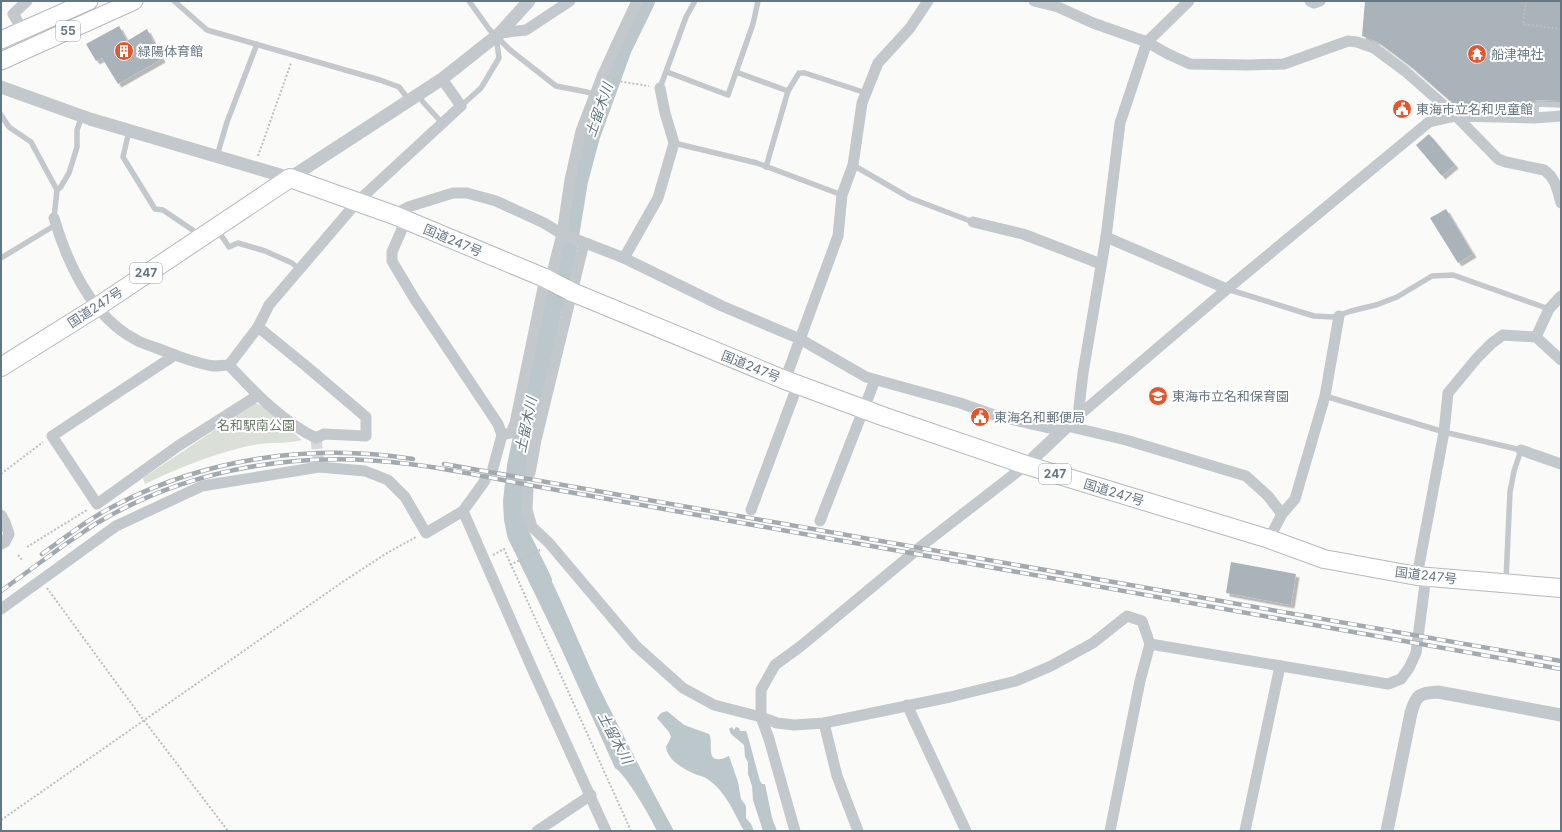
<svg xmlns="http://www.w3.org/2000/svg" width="1562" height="832" font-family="Inter,'Noto Sans JP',sans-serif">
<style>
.green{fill:#dadfd7}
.water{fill:#bbc7cb}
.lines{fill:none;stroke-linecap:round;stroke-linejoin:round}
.river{stroke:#bbc7cb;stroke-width:22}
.building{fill:#aab3b9;filter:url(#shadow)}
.minor-tunnel{stroke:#d5d9db;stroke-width:11;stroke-dasharray:11 5.5;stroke-linecap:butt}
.primary-casing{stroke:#b5babe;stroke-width:19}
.trunk-casing{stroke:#b4b9bd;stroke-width:20}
.path{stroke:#bbbfc2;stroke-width:2;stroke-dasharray:2 2;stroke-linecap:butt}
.service{stroke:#c3c8cc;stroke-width:5.5}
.minor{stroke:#c3c8cc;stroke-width:11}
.tertiary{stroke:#c3c8cc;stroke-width:13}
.primary{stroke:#fff;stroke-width:17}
.trunk{stroke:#fff;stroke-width:18}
.rail-casing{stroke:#a2aab0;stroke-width:4.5}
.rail{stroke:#fff;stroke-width:3;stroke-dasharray:9;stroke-linecap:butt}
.labels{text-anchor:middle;stroke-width:4;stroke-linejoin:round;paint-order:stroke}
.shield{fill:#fff;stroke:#939fa8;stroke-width:1}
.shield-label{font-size:12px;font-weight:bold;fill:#657683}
.poi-label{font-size:13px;fill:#657683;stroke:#fff;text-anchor:start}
.street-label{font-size:13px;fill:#657683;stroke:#fff}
.park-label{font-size:13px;fill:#687a64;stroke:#fff}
.water-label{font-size:14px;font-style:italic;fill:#60757c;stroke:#fff}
</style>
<defs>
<filter id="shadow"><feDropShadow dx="3.5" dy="3.5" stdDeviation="0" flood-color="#0004"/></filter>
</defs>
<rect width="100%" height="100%" fill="#fafaf8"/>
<!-- green -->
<path class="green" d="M255,403C273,409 288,428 302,440C288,444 273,442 259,444C220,451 181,467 145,484L143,478Z"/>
<!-- water -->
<g class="water">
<path d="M536,550C559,592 577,640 598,685C622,734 648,783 674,831H657C651,818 626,774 615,768L561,648L518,559Z"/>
<path d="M667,711L684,725L709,734C714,741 705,762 721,759C724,759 727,756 729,756L738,782L741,799L746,806V818L751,824L754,831H744C734,813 726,792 709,780C705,777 701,776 697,775C685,770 668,761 666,747L671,737L669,732L657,718L661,713Z"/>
<path d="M732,727L734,730L736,727L739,728L740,731H746L747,733L760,781L762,784H765L772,818L777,831H763L753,800L752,786L748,774V762L745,757L744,745L731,734L729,729Z"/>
</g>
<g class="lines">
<!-- river -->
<path class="river" d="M541,581L518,534L515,519L514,502L518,466L551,309L561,278L577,181L589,136L621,48L644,1"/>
</g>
<!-- building -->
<g class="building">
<path d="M1365,1H1561V101L1537,100L1534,101L1533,105L1470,109L1457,107L1409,65L1378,42L1362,36Z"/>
<path d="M119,26L127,41L147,29L162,59L118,84L102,58L96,61L86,44Z"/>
<path d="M1429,134L1455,165L1442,176L1416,145Z"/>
<path d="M1446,209L1473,254L1458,263L1430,218Z"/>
<path d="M1231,562L1296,574L1291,605L1226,593Z"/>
</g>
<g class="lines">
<!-- minor-tunnel -->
<g class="minor-tunnel">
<path d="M316,438L319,467"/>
<path d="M484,482L493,468"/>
</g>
<!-- primary casing -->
<g class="primary-casing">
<g id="primary">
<path d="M1,40L89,1"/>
<path d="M1,61L134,1"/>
</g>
</g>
<!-- trunk casing -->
<g class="trunk-casing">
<path id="trunk" d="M1,367L97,307L290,178L394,215L545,278L572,292L785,380L885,417L1026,465L1269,539L1324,559L1417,576L1561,588"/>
</g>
<!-- path -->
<g class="path">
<path d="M1526,1L1523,24L1561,29"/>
<path d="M613,79L617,81L649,86"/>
<path d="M258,156L291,63"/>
<path d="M1,474L43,442"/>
<path d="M27,547L87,510"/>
<path d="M18,555L23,561"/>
<path d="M493,555L504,549L631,831"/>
<path d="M510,565L540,550"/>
<path d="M47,588L139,714L228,831"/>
<path d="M1,820L344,581L387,553L416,537"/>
</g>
<!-- service -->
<g class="service">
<path d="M174,1L207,30L380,80L399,87L409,100"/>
<path d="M469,1L489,29L510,50L556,86L587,92L595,95"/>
<path d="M667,72L728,95L753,24L758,1"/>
<path d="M736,72L788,91"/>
<path d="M660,88L686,17L695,1"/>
<path d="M419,95L423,102L443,124"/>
<path d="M461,106L481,88L499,58L496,36"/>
<path d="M1,115L9,127L31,142L57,190L54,218"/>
<path d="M1535,118L1537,104L1561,105"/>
<path d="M129,131L123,157L155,209L163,210L194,231L197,236"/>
<path d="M674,143L757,163L842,195"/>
<path d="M217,156L227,122L257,44"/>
<path d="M853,165L910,198L973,222"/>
<path d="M766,167L788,91L799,73H805L866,93"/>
<path d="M57,190L60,188L69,173L77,147V130L82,116"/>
<path d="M217,229L229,247L238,243L265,251L292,263L299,269"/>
<path d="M1,258L52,227L56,226"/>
<path d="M1227,289L1314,316L1334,317L1351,311L1376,305L1397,297L1432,276L1453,275L1549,309"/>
<path d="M1325,396L1444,432L1521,450L1514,471L1510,492L1506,580"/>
</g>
<!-- minor -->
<g class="minor">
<path d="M1034,1L1058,7L1093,23L1147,42L1168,54L1190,64L1248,65L1284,64L1348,41L1357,42L1374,48L1405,71L1456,116L1498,159L1506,162L1544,170C1556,178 1557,190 1561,203"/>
<path d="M1310,1L1314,3L1320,1"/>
<path d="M23,30L13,14L27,1"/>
<path d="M500,33L526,30L570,1"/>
<path d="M394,215L408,207L453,193H467L496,201L544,223L562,234L624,258L722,306L800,339L866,377L960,403L997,416L1062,431"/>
<path d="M54,218C68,265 92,318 138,341C147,345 157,348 167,352C181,357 198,364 214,366C219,366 224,365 229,365C253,391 284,423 316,438L324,434L366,436V417L306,366L258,327"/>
<path d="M406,220L392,252V261L414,298L498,424L502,435L493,468"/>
<path d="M973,222L1023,234L1101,264"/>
<path d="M1106,237L1227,289"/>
<path d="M624,258L658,198L674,143L665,113L660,88"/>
<path d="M550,281L562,234L570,180L581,131L603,74L637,1"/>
<path d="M1536,337L1549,309L1561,296"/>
<path d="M175,355L52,436L97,504L178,446L257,396"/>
<path d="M229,365L258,327L269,305L357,202L461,106L442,79"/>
<path d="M785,380L838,236L842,195L853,165L862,103L878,63L910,28L928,1"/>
<path d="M1078,416L1227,289L1429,122L1456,116L1535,118L1561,116"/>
<path d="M1078,416L1083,373L1106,237L1120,123L1147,42L1189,1"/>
<path d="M1067,426L1126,440L1246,476L1268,496L1282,514"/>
<path d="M502,435L511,433L515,423L545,278"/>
<path d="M1521,450L1561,464"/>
<path d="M530,473L536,440L584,243"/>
<path d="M528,490L527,510L532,527L549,543L636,646L683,688L714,705L761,717L777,723L794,725L824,723L950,697L1016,681L1051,666L1093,643L1127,616L1142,621L1150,644L1140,681L1110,831"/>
<path d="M751,510L798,384"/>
<path d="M463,511L531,666L606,831"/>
<path d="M1,515L5,522L9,534L5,542L1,544"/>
<path d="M820,521L875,380"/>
<path d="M1269,539L1282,514L1295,499L1325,396L1339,316"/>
<path d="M1417,576L1444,432L1448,393L1477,358L1492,343L1503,335L1536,337L1561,360"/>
<path d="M1,609L116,526L202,486L319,467L365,471L388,480L405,497L426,533L463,511L484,482"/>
<path d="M1150,644L1388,684L1401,679L1409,668L1416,653L1426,576"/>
<path d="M907,705L966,831"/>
<path d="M824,723L837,776L858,831"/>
<path d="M537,831L591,795"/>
<path d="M795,831L769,739L761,717V690L775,665L801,646L924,544L1026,465"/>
<path d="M1245,831L1280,666"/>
</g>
<!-- tertiary -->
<g class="tertiary">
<path d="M1,87L90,119L290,178L442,79L500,33L529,1"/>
<path d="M1026,465L1078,416"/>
<path d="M1387,831L1411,713C1416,695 1419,693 1438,692L1561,715"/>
</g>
<!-- primary -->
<use href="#primary" class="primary"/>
<!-- trunk -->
<use href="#trunk" class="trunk"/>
<!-- rail casing -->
<g class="rail-casing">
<g id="rail">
<path d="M444,464L1561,661"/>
<path d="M42,554C67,536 91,517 118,504C208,458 313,443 413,459"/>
<path d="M1,591C23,575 45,559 67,543C77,537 87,529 97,523C191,467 302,450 409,464C461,470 512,483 563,491L1561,669"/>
</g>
</g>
<!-- rail -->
<use href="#rail" class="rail"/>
</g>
<!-- icons -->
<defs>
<g id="building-disc" transform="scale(1)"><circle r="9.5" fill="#e4572e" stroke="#fff"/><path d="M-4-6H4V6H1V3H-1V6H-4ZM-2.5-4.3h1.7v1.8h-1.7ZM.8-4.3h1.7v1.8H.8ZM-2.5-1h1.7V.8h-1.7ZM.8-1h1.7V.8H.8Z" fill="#fff"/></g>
<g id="temple-disc" transform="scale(1)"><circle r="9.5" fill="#e4572e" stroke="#fff"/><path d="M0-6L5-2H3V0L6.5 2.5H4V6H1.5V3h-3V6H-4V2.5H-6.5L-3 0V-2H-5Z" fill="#fff"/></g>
<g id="civic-disc" transform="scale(1)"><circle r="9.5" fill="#e4572e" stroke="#fff"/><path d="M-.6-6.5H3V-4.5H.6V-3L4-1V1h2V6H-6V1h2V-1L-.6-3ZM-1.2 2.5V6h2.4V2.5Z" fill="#fff"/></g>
<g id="school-disc" transform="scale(1)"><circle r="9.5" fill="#e4572e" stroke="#fff"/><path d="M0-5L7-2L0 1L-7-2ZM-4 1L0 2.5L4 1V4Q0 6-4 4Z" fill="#fff"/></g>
</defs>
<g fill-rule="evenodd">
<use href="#building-disc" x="124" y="51"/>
<use href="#temple-disc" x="1477" y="54"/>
<use href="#civic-disc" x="1402" y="109"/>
<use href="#school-disc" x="1158" y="396"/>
<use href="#civic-disc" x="980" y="417"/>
</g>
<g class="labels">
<!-- shield labels -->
<g class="shield">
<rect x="56" y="21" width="24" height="20" rx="3"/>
<rect x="130" y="263" width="32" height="20" rx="3"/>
<rect x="1039" y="464" width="32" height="20" rx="3"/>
</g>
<g class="shield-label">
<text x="68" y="35">55</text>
<text x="146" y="277">247</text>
<text x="1055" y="478">247</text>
</g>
<!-- poi labels -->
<g class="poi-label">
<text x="138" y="56">緑陽体育館</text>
<text x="1491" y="59">船津神社</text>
<text x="1416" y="114">東海市立名和児童館</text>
<text x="1172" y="401">東海市立名和保育園</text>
<text x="994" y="422">東海名和郵便局</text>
</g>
<!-- street labels -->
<g class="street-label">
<text transform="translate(453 240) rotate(23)" y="5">国道247号</text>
<text transform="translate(95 307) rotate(-33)" y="5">国道247号</text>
<text transform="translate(751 366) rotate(22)" y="5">国道247号</text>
<text transform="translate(1114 492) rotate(17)" y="5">国道247号</text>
<text transform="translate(1426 575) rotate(7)" y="5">国道247号</text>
</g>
<!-- park labels -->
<g class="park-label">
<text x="256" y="430">名和駅南公園</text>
</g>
<!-- water labels -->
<g class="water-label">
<text transform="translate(599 110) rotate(-71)" y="5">土留木川</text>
<text transform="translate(526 425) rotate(-78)" y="5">土留木川</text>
<text transform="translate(615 738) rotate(62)" y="5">土留木川</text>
</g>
</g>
<!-- border -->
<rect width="1562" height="832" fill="none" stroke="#657683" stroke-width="4"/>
</svg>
